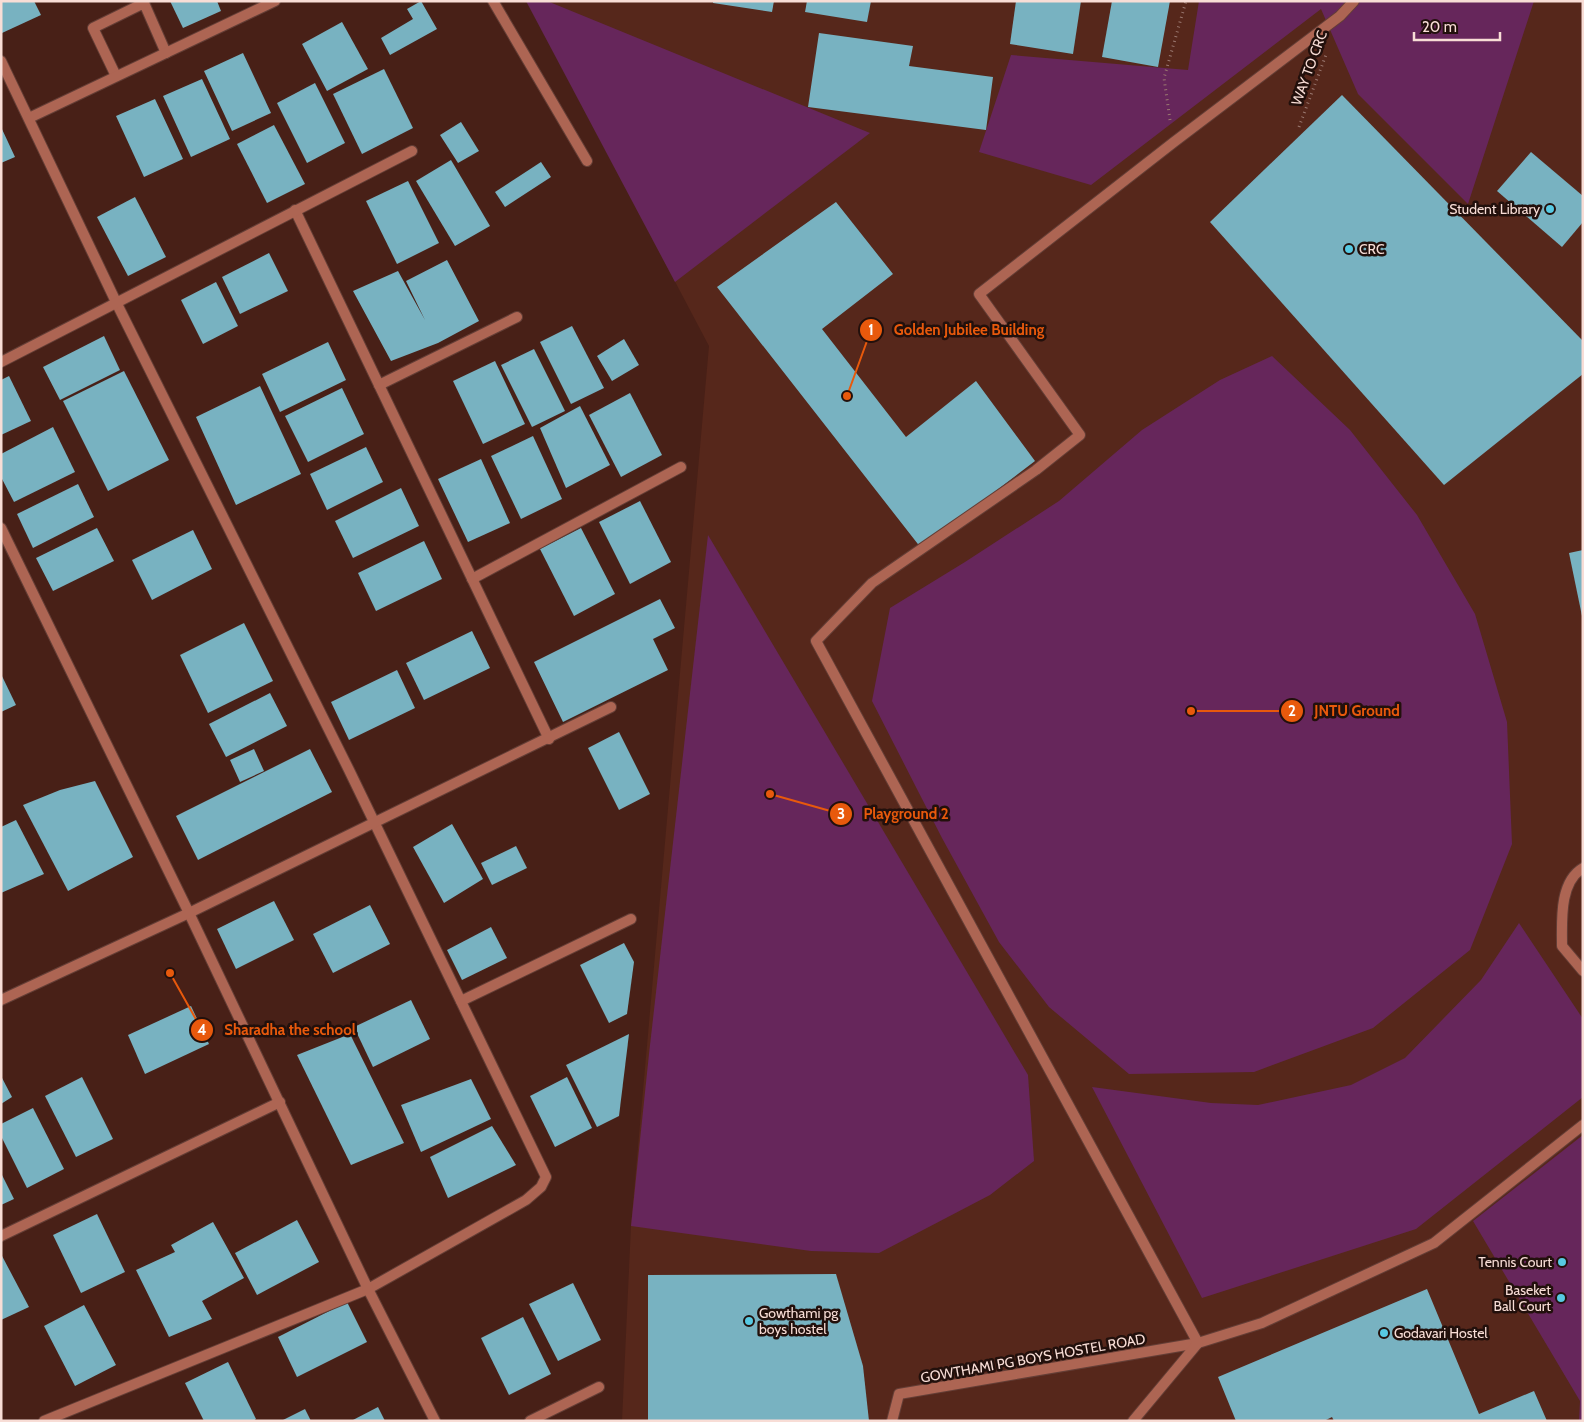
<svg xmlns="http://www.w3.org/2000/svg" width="1584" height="1422" font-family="Cabin,sans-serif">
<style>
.built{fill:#56271b}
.green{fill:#66265b}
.building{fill:#78b2c1}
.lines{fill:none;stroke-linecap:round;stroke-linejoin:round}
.service-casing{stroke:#643e36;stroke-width:12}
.minor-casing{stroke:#643e36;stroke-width:12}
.path{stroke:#9a7870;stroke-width:3;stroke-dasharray:1 4;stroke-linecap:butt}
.service{stroke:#ad6553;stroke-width:10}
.minor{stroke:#ad6553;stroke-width:10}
.poi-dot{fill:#57c9e2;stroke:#22100c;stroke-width:2}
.labels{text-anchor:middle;stroke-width:5;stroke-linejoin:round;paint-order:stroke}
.street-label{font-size:14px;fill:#f8ddd6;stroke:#22100c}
.poi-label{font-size:14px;fill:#f8ddd6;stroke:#22100c;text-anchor:end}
.leader{fill:none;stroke:#e8590c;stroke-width:2}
.callout-dot{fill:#e8590c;stroke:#22100c;stroke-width:2}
.mark-label{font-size:15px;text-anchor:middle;font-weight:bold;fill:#fff}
.callout-label{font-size:15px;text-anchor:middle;font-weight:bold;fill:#e8590c;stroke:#22100c;stroke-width:5;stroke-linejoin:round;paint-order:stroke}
</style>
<rect width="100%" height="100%" fill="#482017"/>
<!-- built -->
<path class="built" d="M527,1H1583V1421H622L631,1226L709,346Z"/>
<!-- green -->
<g class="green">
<path d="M526,1H547L870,133L675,282Z"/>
<path d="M1199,1H1534L1468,204L1358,94L1321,9L1091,185L979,152L1011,55L1188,70Z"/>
<path d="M1272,356L1350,430L1417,515L1475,614L1507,722L1512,844L1470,950L1373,1028L1254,1072L1129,1074L1049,1007L999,942L942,838L872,701L890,608L965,562L1059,501L1142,430L1220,380Z"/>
<path d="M708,535L1028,1075L1034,1161L990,1195L879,1253L811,1251L631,1226L649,1054Z"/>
<path d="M1519,923L1583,1019V1097L1416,1229L1202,1298L1092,1087L1211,1103L1258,1105L1351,1085L1405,1058L1481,980Z"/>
<path d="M1583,1135V1421H1579L1580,1401L1473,1221Z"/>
</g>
<!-- building -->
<g class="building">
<path d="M1,1H34L41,15L2,33Z"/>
<path d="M170,1H217L221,11L183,28Z"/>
<path d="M421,1L437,29L390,55L381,38L413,19L407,9Z"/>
<path d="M713,1H774L772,12L713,3Z"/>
<path d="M807,1H871L867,22L805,12Z"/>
<path d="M1016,1H1081L1073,54L1010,44Z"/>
<path d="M1112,1H1170L1158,67L1102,57Z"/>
<path d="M342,22L368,69L327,91L302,44Z"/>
<path d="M819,33L913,46L909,66L993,77L986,130L808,107Z"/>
<path d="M243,53L271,113L232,131L204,71Z"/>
<path d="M384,69L413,128L362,154L333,94Z"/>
<path d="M202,79L230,139L191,157L163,96Z"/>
<path d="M315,83L345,143L307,163L277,103Z"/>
<path d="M1342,95L1583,341V374L1444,485L1210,222Z"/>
<path d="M155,99L183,159L144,177L116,116Z"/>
<path d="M461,122L479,151L458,163L440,135Z"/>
<path d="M274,125L305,184L267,203L237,144Z"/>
<path d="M1,127L15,157L1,163Z"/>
<path d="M1531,152L1583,196V222L1562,247L1497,191Z"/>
<path d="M451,160L490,226L455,246L416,181Z"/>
<path d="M541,162L551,177L505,207L495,192Z"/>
<path d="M408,181L439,243L397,264L366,201Z"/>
<path d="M135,197L166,257L128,276L97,217Z"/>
<path d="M836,202L893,274L822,329L906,437L976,381L1035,461L921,548L717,287Z"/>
<path d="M269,253L288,291L240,314L222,277Z"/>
<path d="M447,260L479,321L438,343L391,361L353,291L398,271L425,320L406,281Z"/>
<path d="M216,282L238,326L203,344L181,300Z"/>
<path d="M572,326L604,388L571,404L540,342Z"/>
<path d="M104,336L120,370L60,400L43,367Z"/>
<path d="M624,339L639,365L612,381L597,356Z"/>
<path d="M328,342L346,380L280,412L262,374Z"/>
<path d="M534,349L565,411L532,427L501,365Z"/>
<path d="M495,361L525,424L483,444L453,381Z"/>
<path d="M124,371L169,460L108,491L63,401Z"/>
<path d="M9,376L31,421L1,435V380Z"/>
<path d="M260,386L301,474L236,505L196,417Z"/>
<path d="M342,388L364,434L308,462L285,416Z"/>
<path d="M630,393L662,455L621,477L589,415Z"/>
<path d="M580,406L610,465L566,488L540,428Z"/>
<path d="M53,427L75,472L14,502L1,477V454Z"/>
<path d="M533,436L562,499L521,519L491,456Z"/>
<path d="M366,447L383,482L327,510L310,474Z"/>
<path d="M481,459L510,523L468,542L438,479Z"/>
<path d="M78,484L94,517L33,548L17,514Z"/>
<path d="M401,488L419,526L353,558L335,521Z"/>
<path d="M640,501L671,562L630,584L599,522Z"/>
<path d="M97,528L114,561L53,591L36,558Z"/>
<path d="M581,528L615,594L574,616L540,549Z"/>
<path d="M193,530L212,569L152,600L132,560Z"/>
<path d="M424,541L442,579L376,611L358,573Z"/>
<path d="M1583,550V616H1582L1569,553Z"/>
<path d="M660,599L675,628L653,639L668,670L563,722L534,662Z"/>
<path d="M244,623L273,681L208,713L180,655Z"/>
<path d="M472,631L490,668L424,700L406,663Z"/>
<path d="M397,670L415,708L349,740L331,702Z"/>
<path d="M1,674L16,705L1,712Z"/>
<path d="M270,693L287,726L226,757L209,724Z"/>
<path d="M619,732L650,794L619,810L588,748Z"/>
<path d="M254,749L264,771L240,782L230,760Z"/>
<path d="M310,749L332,792L198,860L176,816Z"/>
<path d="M95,781L133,857L68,891L23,805L60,790Z"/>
<path d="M16,820L44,874L1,893V827Z"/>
<path d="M452,824L483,879L444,903L413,847Z"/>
<path d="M516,846L527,868L492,885L481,863Z"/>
<path d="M274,901L294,940L236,969L217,929Z"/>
<path d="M370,905L390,944L333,973L313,934Z"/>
<path d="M491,927L507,958L462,980L447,950Z"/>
<path d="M624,943L634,962L627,1014L609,1023L580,965Z"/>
<path d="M411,1000L430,1039L373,1067L354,1027Z"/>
<path d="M191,1006L209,1044L145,1074L128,1035Z"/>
<path d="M350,1034L404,1143L351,1165L297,1055Z"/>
<path d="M629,1034L619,1116L597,1127L566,1065Z"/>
<path d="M1,1076L12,1097L1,1104Z"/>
<path d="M82,1077L113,1139L76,1157L45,1096Z"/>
<path d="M567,1077L592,1128L555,1147L530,1096Z"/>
<path d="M471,1079L491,1119L421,1152L401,1105Z"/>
<path d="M33,1108L64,1169L27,1188L1,1136V1124Z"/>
<path d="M492,1126L516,1165L448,1198L430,1157Z"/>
<path d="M1,1173L14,1199L1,1205Z"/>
<path d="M97,1214L125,1272L81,1293L53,1235Z"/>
<path d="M297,1220L319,1262L257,1295L235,1253Z"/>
<path d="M213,1222L244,1278L202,1301L212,1319L169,1337L136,1270L175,1252L171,1245Z"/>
<path d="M1,1254L29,1307L1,1320Z"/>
<path d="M836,1274L863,1366L869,1421H648V1275Z"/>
<path d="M573,1283L601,1340L558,1361L529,1304Z"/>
<path d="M1427,1289L1479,1414L1534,1391L1547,1421H1334L1332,1417L1324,1421H1236L1218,1377Z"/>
<path d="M347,1302L367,1342L297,1377L278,1337Z"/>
<path d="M84,1305L116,1365L75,1386L44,1326Z"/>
<path d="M523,1317L551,1374L509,1395L481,1338Z"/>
<path d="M228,1362L256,1419L253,1421H204L185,1383Z"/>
<path d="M378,1407L385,1421H351Z"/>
<path d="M305,1409L311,1421H281Z"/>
</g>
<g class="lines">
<!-- service casing -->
<g class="service-casing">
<g id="service">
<path d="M1583,868C1559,882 1562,921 1562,946L1583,971"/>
<path d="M892,1421L899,1394L1198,1343L1262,1323L1434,1243L1583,1125"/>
<path d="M1133,1421L1198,1343L816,641L872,583L1036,470L1080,435L979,294L1174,142L1340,16L1354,1"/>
</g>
</g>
<!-- minor casing -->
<g class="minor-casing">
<g id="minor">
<path d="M493,1L587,161"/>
<path d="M1,61L117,304L349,770L546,1177L541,1187L526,1200L368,1289L44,1421"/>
<path d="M116,76L93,28L144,3L166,53"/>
<path d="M29,118L275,1"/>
<path d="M295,210L549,739"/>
<path d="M1,362L412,151"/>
<path d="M379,385L517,317"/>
<path d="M1,528L189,913L368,1289L435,1421"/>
<path d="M472,579L681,467"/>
<path d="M1,1000L189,913L611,707"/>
<path d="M461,1001L631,919"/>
<path d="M1,1236L280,1102"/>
<path d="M530,1421L599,1387"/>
</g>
</g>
<!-- path -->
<g class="path">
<path d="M1170,120L1164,78L1186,1"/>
<path d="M1299,127L1327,52"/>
</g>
<!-- service -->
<use href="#service" class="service"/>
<!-- minor -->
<use href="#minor" class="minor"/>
</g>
<!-- markers -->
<g class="poi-dot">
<circle cx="1550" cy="209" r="5"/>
<circle cx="1349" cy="249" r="5"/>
<circle cx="1562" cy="1262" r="5"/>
<circle cx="1561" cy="1298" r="5"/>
<circle cx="749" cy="1321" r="5"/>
<circle cx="1384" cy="1333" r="5"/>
</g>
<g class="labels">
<!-- street labels -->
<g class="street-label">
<text transform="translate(1309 68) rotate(-70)" y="5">WAY TO CRC</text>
<text transform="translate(1033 1358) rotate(-10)" y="5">GOWTHAMI PG BOYS HOSTEL ROAD</text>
</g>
<!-- poi labels -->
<g class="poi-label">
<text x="1540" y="214">Student Library</text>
<text x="1359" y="254" text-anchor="start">CRC</text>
<text x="1552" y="1267">Tennis Court</text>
<text x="1551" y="1295">Baseket<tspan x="1551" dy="16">Ball Court</tspan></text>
<text x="759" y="1318" text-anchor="start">Gowthami pg<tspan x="759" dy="16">boys hostel</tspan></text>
<text x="1394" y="1338" text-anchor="start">Godavari Hostel</text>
</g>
</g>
<!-- callouts -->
<path class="leader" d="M847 396L871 330M1191 711L1292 711M770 794L841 814M170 973L202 1030"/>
<g class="callout-dot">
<circle cx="847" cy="396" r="5"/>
<circle cx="1191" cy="711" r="5"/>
<circle cx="770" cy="794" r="5"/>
<circle cx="170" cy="973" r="5"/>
<circle cx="871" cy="330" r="12"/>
<circle cx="1292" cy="711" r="12"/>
<circle cx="841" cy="814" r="12"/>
<circle cx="202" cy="1030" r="12"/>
</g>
<g class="mark-label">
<text x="871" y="335">1</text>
<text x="1292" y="716">2</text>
<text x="841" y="819">3</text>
<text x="202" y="1035">4</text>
</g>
<g class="callout-label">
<text x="969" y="335">Golden Jubilee Building</text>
<text x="1357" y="716">JNTU Ground</text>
<text x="906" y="819">Playground 2</text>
<text x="290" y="1035">Sharadha the school</text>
</g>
<!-- border -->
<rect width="1584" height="1422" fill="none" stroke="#f8ddd6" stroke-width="5"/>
<!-- scale -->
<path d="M1414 32v8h86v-8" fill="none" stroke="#f8ddd6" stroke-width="2.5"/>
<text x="1422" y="32" font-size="15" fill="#f8ddd6" stroke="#22100c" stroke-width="4" paint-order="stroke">20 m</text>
</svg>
